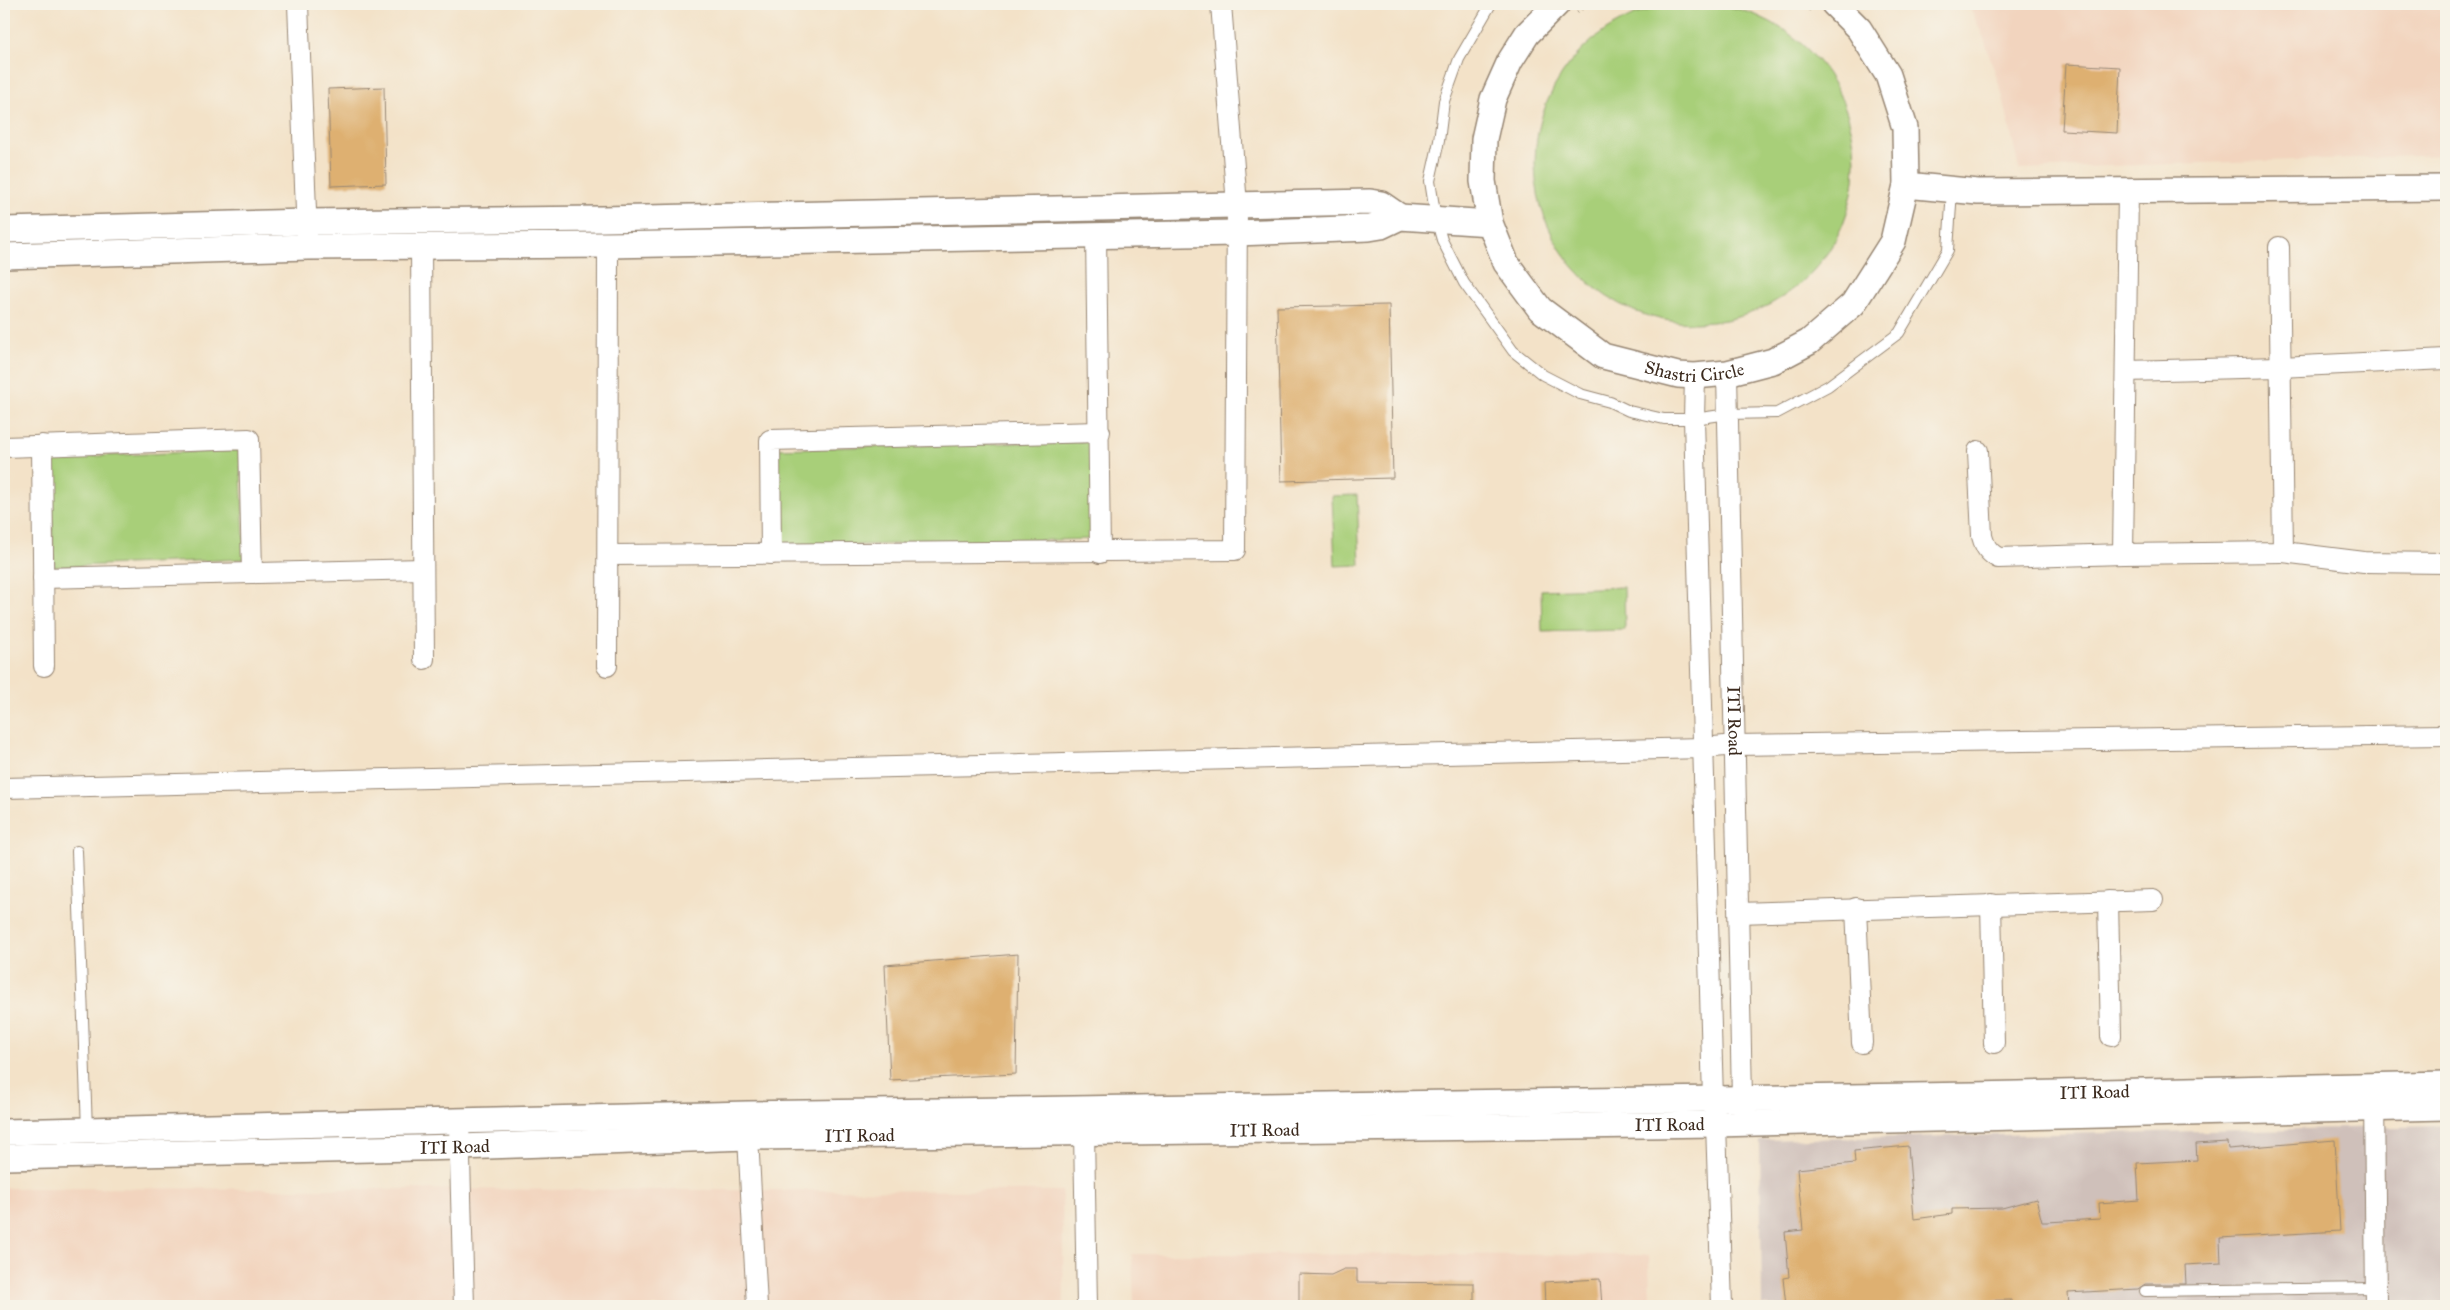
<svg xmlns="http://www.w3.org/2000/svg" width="2450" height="1310" font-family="'IM FELL Great Primer',serif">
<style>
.built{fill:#f2d4be}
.industrial{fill:#cfc0ba}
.green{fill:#a8cf79;stroke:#727c4c}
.building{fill:#deb071}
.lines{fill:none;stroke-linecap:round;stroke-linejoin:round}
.service-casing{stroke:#978673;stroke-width:12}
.minor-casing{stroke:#978673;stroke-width:22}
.tertiary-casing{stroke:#978673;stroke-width:28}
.path{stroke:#978673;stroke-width:3;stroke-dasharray:1 4;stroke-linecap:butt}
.service{stroke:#fff;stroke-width:10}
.minor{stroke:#fff;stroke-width:20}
.tertiary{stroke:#fff;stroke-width:25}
.labels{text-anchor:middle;stroke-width:4;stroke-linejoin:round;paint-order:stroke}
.street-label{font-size:18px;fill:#3b2a1e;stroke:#f7f3e8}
</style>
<rect width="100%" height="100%" fill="#f7f3e8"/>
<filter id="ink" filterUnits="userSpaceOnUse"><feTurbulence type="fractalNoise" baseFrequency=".02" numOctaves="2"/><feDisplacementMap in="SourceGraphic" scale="10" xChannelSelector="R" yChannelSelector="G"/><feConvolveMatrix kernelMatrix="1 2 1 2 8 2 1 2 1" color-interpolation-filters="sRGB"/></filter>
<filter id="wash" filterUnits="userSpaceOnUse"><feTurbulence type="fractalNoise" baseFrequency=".0096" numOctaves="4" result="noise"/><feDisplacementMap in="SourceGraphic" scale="20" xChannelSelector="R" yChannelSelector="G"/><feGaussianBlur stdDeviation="1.12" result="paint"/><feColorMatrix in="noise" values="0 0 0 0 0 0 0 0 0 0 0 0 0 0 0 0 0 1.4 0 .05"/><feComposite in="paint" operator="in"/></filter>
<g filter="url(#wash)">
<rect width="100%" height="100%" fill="#f3e2c8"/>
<!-- built -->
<g class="built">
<path d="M1968,4H2446V155L2019,169L2002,93L1983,36Z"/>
<path d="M4,1188L1062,1191L1064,1306H4Z"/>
<path d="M1132,1254L1649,1255L1650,1306H1134Z"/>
</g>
<!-- industrial -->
<path class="industrial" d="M2446,1126V1306H1762L1760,1140Z"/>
<!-- green -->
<g class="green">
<circle cx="1695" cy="163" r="160"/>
<path d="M1092,441L1094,539L777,547L775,449Z"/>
<path d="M240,450L245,559L54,567L50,458Z"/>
<path d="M1357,495L1360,565L1335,566L1332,496Z"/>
<path d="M1624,587L1625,630L1542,632L1541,590Z"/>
</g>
<g id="blocks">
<!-- building -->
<g class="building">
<path d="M2066,64L2120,67L2117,133L2062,130Z"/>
<path d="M384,87L386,184L331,186L328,89Z"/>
<path d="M1389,305L1393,478L1281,481L1277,307Z"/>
<path d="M1018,954L1016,1074L890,1080L885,965Z"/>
<path d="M2335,1140L2340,1231L2220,1238L2221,1263L2185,1265L2186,1284H2145L2138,1289L2068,1293L2069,1306H2011V1300L1974,1301V1306H1934L1933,1303L1913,1306H1786L1783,1278L1789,1277L1785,1232L1803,1230L1797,1169L1855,1163L1854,1151L1908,1146L1914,1219L1952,1214V1209L2002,1208L2036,1199L2042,1222H2047L2100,1219L2099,1203L2139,1200L2137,1163L2197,1160L2196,1144L2227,1142L2228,1149Z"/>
<path d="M1344,1269H1357V1282L1474,1283V1306H1299V1274L1331,1275Z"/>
<path d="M1600,1279L1602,1306H1545L1544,1282Z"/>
</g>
</g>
</g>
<g filter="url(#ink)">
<use href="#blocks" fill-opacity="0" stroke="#978673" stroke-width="1"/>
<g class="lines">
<!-- service casing -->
<g class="service-casing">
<g id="service">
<path d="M1491,4L1459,59L1444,101L1439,141L1430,181L1436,219L1442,240L1464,283L1513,351L1543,375L1580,394L1610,402L1629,411L1664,419H1694L1728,414L1777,413L1828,386L1899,333L1948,250L1952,190"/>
<path d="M77,851L87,1130"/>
<path d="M2145,1291L2376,1288"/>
</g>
</g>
<!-- minor casing -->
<g class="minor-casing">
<g id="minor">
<path d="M298,4L307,237"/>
<path d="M2128,192L2123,554L2283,552L2279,247"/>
<path d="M1096,234L1100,553"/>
<path d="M421,247L424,659"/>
<path d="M2126,371L2279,367L2446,359"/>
<path id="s1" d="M1727,373L1742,1098"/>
<path d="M1695,376L1694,419L1713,1099L1716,1124L1722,1306"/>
<path d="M42,445L44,666"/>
<path d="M4,447L249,439L252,573"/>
<path d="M1978,451L1982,536C1985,547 1988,552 1998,558L2123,554"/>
<path d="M2283,552L2364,562L2446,563"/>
<path d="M771,554L770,440L1100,432"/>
<path d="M608,555L1235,550L1237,205L1221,4"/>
<path d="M43,578L423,569"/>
<path d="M607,666L608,245"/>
<path d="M4,788L1704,748L1735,745L2446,735"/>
<path d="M2108,901L2111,1036"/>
<path d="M1991,904L1994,1043"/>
<path d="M1856,908L1862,1043"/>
<path d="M1739,913L2153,900"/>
<path d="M2374,1093L2376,1306"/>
<path d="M459,1122L464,1306"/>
<path d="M1084,1133L1087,1306"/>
<path d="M748,1137L757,1306"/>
</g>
</g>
<!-- tertiary casing -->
<g class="tertiary-casing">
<g id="tertiary">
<path id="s2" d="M1557,4L1527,34L1510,61L1493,99L1484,139L1483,181L1490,223L1506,263L1540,309L1603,356L1678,375L1695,376L1727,373L1773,361L1809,342L1853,304L1893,241L1906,185L1905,128L1888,75L1859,29L1834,4"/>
<path d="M1906,185L1978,192L2446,188"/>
<path d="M4,230L306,222L602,219L1370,202L1381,204L1400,217"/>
<path d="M4,256L308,247L608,245L1236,233L1369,228L1381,226L1400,217L1490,223"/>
<path id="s3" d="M4,1132L748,1114L1974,1095L2446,1084"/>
<path id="s4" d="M4,1157L460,1147L748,1137L1716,1124L2446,1107"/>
</g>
</g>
<!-- path -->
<g class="path">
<path d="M1801,4L1813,12"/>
<path d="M1577,12L1589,4"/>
</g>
<!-- service -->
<use href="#service" class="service"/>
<!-- minor -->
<use href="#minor" class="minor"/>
<!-- tertiary -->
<use href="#tertiary" class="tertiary"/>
</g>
</g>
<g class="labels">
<!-- street labels -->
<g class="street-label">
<text dy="6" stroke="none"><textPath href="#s2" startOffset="514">Shastri Circle</textPath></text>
<text dy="6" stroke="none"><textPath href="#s1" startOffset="348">ITI Road</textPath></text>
<text dy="6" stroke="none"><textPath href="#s3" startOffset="2091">ITI Road</textPath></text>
<text dy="6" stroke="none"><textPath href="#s4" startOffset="1666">ITI Road</textPath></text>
<text dy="6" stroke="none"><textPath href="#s4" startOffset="1261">ITI Road</textPath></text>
<text dy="6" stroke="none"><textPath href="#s4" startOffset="856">ITI Road</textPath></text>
<text dy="6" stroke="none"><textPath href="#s4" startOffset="451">ITI Road</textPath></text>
</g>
</g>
<!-- margin -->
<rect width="2450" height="1310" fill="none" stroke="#f7f3e8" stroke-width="20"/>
</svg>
